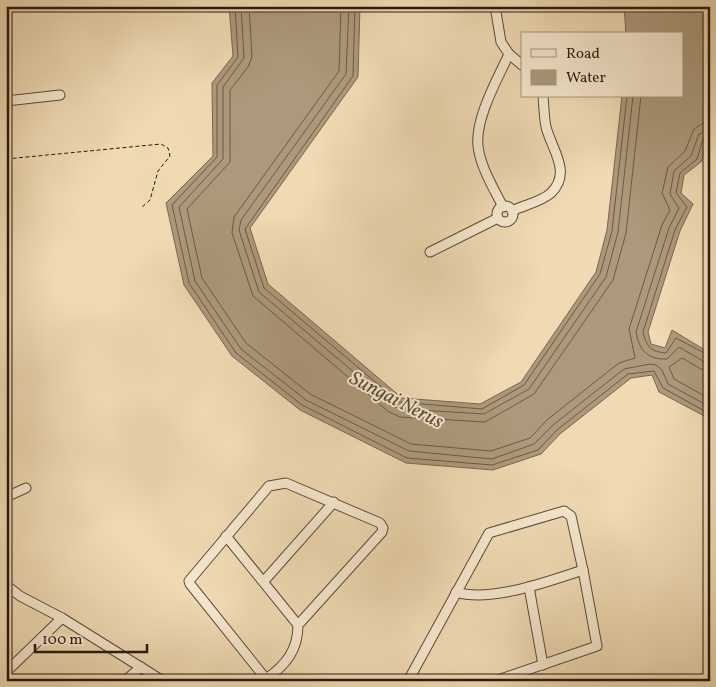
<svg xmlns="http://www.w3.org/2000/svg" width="716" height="687" font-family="Vollkorn,serif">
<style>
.water{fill:#ac997b;stroke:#786650}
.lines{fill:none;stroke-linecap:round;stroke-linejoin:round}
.shore{stroke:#6b5a45;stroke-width:1}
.minor-casing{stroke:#5b4a38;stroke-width:11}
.path{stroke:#2a1a0f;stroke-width:1;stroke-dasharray:4 2.5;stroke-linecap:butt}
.minor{stroke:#f5e7ce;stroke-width:9}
.labels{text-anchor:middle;stroke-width:4;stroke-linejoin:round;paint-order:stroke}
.water-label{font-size:20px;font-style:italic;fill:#5e4d3a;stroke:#f5e7ce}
</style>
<rect width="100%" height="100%" fill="#efdab3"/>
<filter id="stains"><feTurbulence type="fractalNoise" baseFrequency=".004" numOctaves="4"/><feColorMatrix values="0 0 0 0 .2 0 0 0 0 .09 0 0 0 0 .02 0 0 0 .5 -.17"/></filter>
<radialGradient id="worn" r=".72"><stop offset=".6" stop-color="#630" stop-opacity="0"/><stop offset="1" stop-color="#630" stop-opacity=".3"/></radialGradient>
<!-- water -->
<path class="water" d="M229,6H360L358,77L250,228L268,284L402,398L480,404L521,382L596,272L607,230L622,96H682V34H626L624,6H710V134L701,162L684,175L681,193L693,204L680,231L648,332L651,344L665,348L672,330L710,353V419L659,392L652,375L631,378L560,434L541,454L493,470L406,463L300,410L232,356L184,285L166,203L213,156L212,83L233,56Z"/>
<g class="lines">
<!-- shore -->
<g class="shore">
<path d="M235,6L238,57L217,85V157L172,205L189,283L236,353L302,405L407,458L492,465L538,450L557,430L628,374L654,371L663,388L710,414"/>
<path d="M241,6L244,58L223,87V159L179,207L195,281L241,349L306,400L409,451L492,459L534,444L553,425L624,369L650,364L656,365L662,370L668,384L710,407"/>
<path d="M249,6L252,57L248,67L230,90V162L187,209L202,278L246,343L310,394L411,444L491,451L530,438L548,419L619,363L635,358L629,329L662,225L670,210L662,193L668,167L685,151L694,129L702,124L710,123"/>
<path d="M341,6L339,71L234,217L232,233L253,296L389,412L400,417L485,422L534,394L613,280L626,233L641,96"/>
<path d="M349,6L346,74L241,220L239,230L259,292L395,407L402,409L484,414L529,389L606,277L618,232L633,96"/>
<path d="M355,6L353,76L245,229L264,288L399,402L482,409L524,385L600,274L612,231L627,96"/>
<path d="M710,130L699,134L691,156L674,171L670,194L679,208L669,228L636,332C639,350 648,360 667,359L679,347L703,361L710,363"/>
<path d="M710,136L703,139L697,159L680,173L676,193L687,207L675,230L643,332C646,346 651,352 666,353L676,338L710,356"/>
<path d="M710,370L701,369L682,358L669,367L674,379L710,399"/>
</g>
<!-- minor casing -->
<g class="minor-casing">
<g id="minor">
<path d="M495,6L501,42L509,54L522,65"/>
<path d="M6,101L60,95"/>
<circle cx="505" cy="214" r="8"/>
<path d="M503,207C494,189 480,166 478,146C475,118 498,78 509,54"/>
<path d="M512,211C524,205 541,202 551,193C572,172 552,150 546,127C544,117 544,107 543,96"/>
<path d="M430,252L498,218"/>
<path d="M6,497L26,488"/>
<path d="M226,536L298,625"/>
<path d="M264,581L334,502"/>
<path d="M6,585L20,596L62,618L163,681"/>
<path d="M529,587L543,665"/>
<path d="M456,592C490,603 550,581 583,570"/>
<path d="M6,672L62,618"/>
<path d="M266,679C286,665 298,650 298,625L382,532L383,528L380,523L286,483L269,486L189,581L190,584L266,679L268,681"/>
<path d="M125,681L141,667"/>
<path d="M408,681L489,533L564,511L571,516L583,570L597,646L495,681"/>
</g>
</g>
<!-- path -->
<g class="path">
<path d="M6,159L161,144L168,148L170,156L158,171L150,200L141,208"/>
<path d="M6,238L9,244"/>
</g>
<!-- minor -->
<use href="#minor" class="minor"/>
</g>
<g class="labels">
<!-- water labels -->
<g class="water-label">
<text transform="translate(397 399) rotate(27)" y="7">Sungai Nerus</text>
</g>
</g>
<!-- margin -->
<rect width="716" height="687" fill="none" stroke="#efdab3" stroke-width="25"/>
<rect x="8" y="8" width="701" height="672" fill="none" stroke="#2a1a0f" stroke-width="2.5"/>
<rect x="12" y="12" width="691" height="662" fill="none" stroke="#2a1a0f"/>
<!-- legend -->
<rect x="521" y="32" width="162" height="65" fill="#f5e7ce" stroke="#a49582"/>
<rect x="531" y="49" width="25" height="8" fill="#f5e7ce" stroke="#a49582"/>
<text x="566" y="58" font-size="15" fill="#2a1a0f">Road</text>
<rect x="531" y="70" width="25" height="15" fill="#ac997b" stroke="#a49582"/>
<text x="566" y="82" font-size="15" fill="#2a1a0f">Water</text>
<!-- scale -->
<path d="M35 644v8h112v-8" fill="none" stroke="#2a1a0f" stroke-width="2.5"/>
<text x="42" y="644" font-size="15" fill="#2a1a0f" stroke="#f5e7ce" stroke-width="4" paint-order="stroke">100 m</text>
<rect width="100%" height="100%" filter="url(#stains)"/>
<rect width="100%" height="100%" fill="url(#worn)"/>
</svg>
